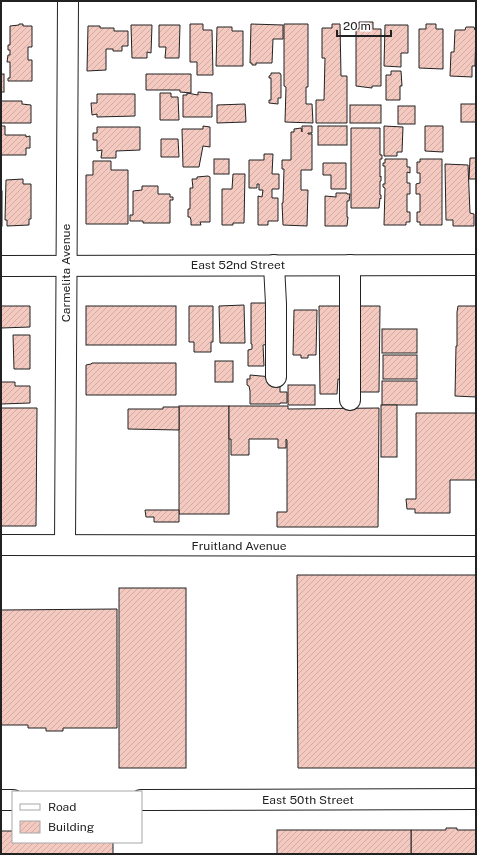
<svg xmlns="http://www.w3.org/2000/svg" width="477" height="855" font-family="'Public Sans',sans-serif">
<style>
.building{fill:url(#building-hatch);stroke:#222}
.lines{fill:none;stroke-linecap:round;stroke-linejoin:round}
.minor-casing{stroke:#222;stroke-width:22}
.minor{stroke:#fff;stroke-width:20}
.labels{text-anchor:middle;stroke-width:3;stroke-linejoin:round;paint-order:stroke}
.street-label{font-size:12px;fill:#222;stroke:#fff}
</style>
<defs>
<pattern id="building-hatch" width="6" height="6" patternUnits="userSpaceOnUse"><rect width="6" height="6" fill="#f3c9c0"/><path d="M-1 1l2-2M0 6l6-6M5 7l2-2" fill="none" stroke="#d0aca5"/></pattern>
</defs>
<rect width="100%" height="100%" fill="#fff"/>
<!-- building -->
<g class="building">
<path d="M359,22H373V29H381V86H372V88L356,86V29H359Z"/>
<path d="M19,24H23V26H32V47H28V60H32V81H8V78H10V62H7L8,55H10V50H8V45H10V26L19,25Z"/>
<path d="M190,24H203V30H212L213,75H197V62H190Z"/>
<path d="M251,24L283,25V39H273L272,63H256V65H252V63H250Z"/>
<path d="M284,24H308V87H306V104H312L313,123L285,122L286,87L284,86Z"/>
<path d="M332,24H340L341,76H347V123H316V100H324L325,58H322V28H332Z"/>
<path d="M426,24H436V29H443V69L419,68V29H426Z"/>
<path d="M131,25H152L151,53L147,52V58H132Z"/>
<path d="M159,25H180L179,58H165L166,47H159Z"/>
<path d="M385,25H408V53H401V67L384,66Z"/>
<path d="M88,26H100V28H114V31H128V46H122V51H113V49H106V70L87,71Z"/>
<path d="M217,27H232V31H243V66H216Z"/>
<path d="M466,27H474L475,30H476L475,66H472V77L450,76L451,52H454L455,30H465Z"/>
<path d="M391,71H401L402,86H400V100H386V75H391Z"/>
<path d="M271,73H280L281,75V98H278V104L269,103V100H271V78H269V76L271,75Z"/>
<rect x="1" y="74" width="3" height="18"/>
<path d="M146,74H191V93L180,92V90H146Z"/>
<path d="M198,92L212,93V117H183V95H187V93L198,95Z"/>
<path d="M160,93H171V97H178L179,120H160Z"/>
<path d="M97,94H135V116L97,117V114L92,115L91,103H97Z"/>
<path d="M1,101H22V104L31,105V123H1Z"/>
<path d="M245,104L246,122L217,123V105Z"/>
<rect x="461" y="104" width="15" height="18"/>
<rect x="350" y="105" width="31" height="18"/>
<rect x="398" y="106" width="17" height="18"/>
<path d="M1,126H5V135H26V137L30,136V148H26V155H1Z"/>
<path d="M203,126L210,127V147L203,146L199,167H183L182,129H203Z"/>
<path d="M302,126H312V133H308V134H312V170H301V190H308L307,226L283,225L282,203H283L284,169H282V160H291V132H294V129L301,128L302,132Z"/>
<rect x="318" y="126" width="29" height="19"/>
<path d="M384,126L403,127L402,152H397V156H384Z"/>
<path d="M425,126H443V152L425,151Z"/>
<path d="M97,127H140V150L116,151V158H101L102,150L97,151V140H93V133H97Z"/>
<path d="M351,128H380V155H382V159H380V177L381,176V181H380V195H381V199L380,198L379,208H351Z"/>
<path d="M161,139H178L179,157H161Z"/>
<path d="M264,154H273L272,174H279V189H272V198H278V221H268V225H258V196L262,197L263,190H259V184H257V188H249V160H264Z"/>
<path d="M470,158H476V179H469Z"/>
<rect x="214" y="159" width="15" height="15"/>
<path d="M385,159H407V167H410V173L407,172V183H410V194H407V212H410V222H406V225H384L385,188L383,187V184H385V166H383V163H385Z"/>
<path d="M420,159H442V225H420V222H417V212H420V194H416V184L420,183V173H417V162H420Z"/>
<path d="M93,161H111V170H128V224H86V175H93Z"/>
<path d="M323,163H346V189H331V175H323Z"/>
<path d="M445,164L468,165L470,213L474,214V226H453V220H446Z"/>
<path d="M233,174H245L244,223H233V225H222V189H232Z"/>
<path d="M208,176L210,177V222H200L201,225H191V220L190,217H188V209H190V188H193L192,179H197V177Z"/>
<path d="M23,179V184H31V219H29V225L7,226V220H5L6,180Z"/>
<path d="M142,186H158V194H170V197H173V200H170V223H143V221H130V215H133V191L142,190Z"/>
<rect x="1" y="191" width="1" height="35"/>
<path d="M336,193H347V194H350L349,201H347V217H348L347,226H325V196L336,197Z"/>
<path d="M251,303H270V344L263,345L264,366H248V350L252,349V344H251Z"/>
<path d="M244,305L245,343H220L219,306Z"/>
<path d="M1,306H30V327L1,328Z"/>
<rect x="86" y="306" width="90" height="39"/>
<path d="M189,306H213V342H211V352H194V342H189Z"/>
<path d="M319,306H344L343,379H338L337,394H320Z"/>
<path d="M355,306H380L379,392H360Z"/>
<path d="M458,306H476V397L455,396L456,346H457V312Z"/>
<path d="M294,310H317L316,355H308V358H301V355H293Z"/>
<rect x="382" y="329" width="35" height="24"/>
<path d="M13,335H30V369H14Z"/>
<rect x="383" y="355" width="34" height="24"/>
<rect x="215" y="361" width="18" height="21"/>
<path d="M92,363H176V395H86V365L91,364Z"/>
<path d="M250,375L272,377L280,385V392H287V403H280V404H250V391L249,386L247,385V379H250Z"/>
<rect x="382" y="381" width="35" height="24"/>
<path d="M1,382H15V386H30V403L1,404Z"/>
<rect x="288" y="385" width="27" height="20"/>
<rect x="381" y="405" width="16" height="52"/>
<rect x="179" y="406" width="50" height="108"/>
<path d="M229,406H288V409L379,408L378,527H277V512H287V440L286,439V448H278V439H249V455H231V439H229Z"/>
<path d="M163,407H179V430L128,429V409H163Z"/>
<path d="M1,408H37L36,526H1Z"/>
<path d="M416,413H476V480H450V513H415V509H407L406,499H416Z"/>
<path d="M145,510H179V522H154V517H146Z"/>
<path d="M297,575H476V768H298Z"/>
<rect x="119" y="588" width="67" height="180"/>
<path d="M117,609V728H63V731H46V728H28V725H1V610Z"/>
<path d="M446,828H457V830H476V854H411V830H446Z"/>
<rect x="277" y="830" width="134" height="24"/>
<path d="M1,831H13V842H113V854H1Z"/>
</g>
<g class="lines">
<!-- minor casing -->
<g class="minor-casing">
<g id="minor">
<path d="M274,265L276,304V377"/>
<path d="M1,266L476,265"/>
<path d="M350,400V265"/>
<path d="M1,545L476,546"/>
<path d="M65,545L68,1"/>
<path d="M1,800H13"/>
<path d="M141,800L476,799"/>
</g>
</g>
<!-- minor -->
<use href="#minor" class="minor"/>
</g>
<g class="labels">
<!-- street labels -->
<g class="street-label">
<text x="238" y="269">East 52nd Street</text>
<text transform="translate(66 273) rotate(-90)" y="4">Carmelita Avenue</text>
<text x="239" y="550">Fruitland Avenue</text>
<text x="308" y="804">East 50th Street</text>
</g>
</g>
<!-- border -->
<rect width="477" height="855" fill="none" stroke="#222222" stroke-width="4"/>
<!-- legend -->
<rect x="12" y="791" width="130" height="52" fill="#ffffff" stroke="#a7a7a7"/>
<rect x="20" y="804" width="20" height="6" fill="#ffffff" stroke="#a7a7a7"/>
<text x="48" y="811" font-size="12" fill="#222222">Road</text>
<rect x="20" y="821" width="20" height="12" fill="url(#building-hatch)" stroke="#a7a7a7"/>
<text x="48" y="831" font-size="12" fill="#222222">Building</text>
<!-- scale -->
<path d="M337 30v6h54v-6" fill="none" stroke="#222222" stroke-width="2"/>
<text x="343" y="30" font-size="12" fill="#222222" stroke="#ffffff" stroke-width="3" paint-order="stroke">20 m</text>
</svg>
